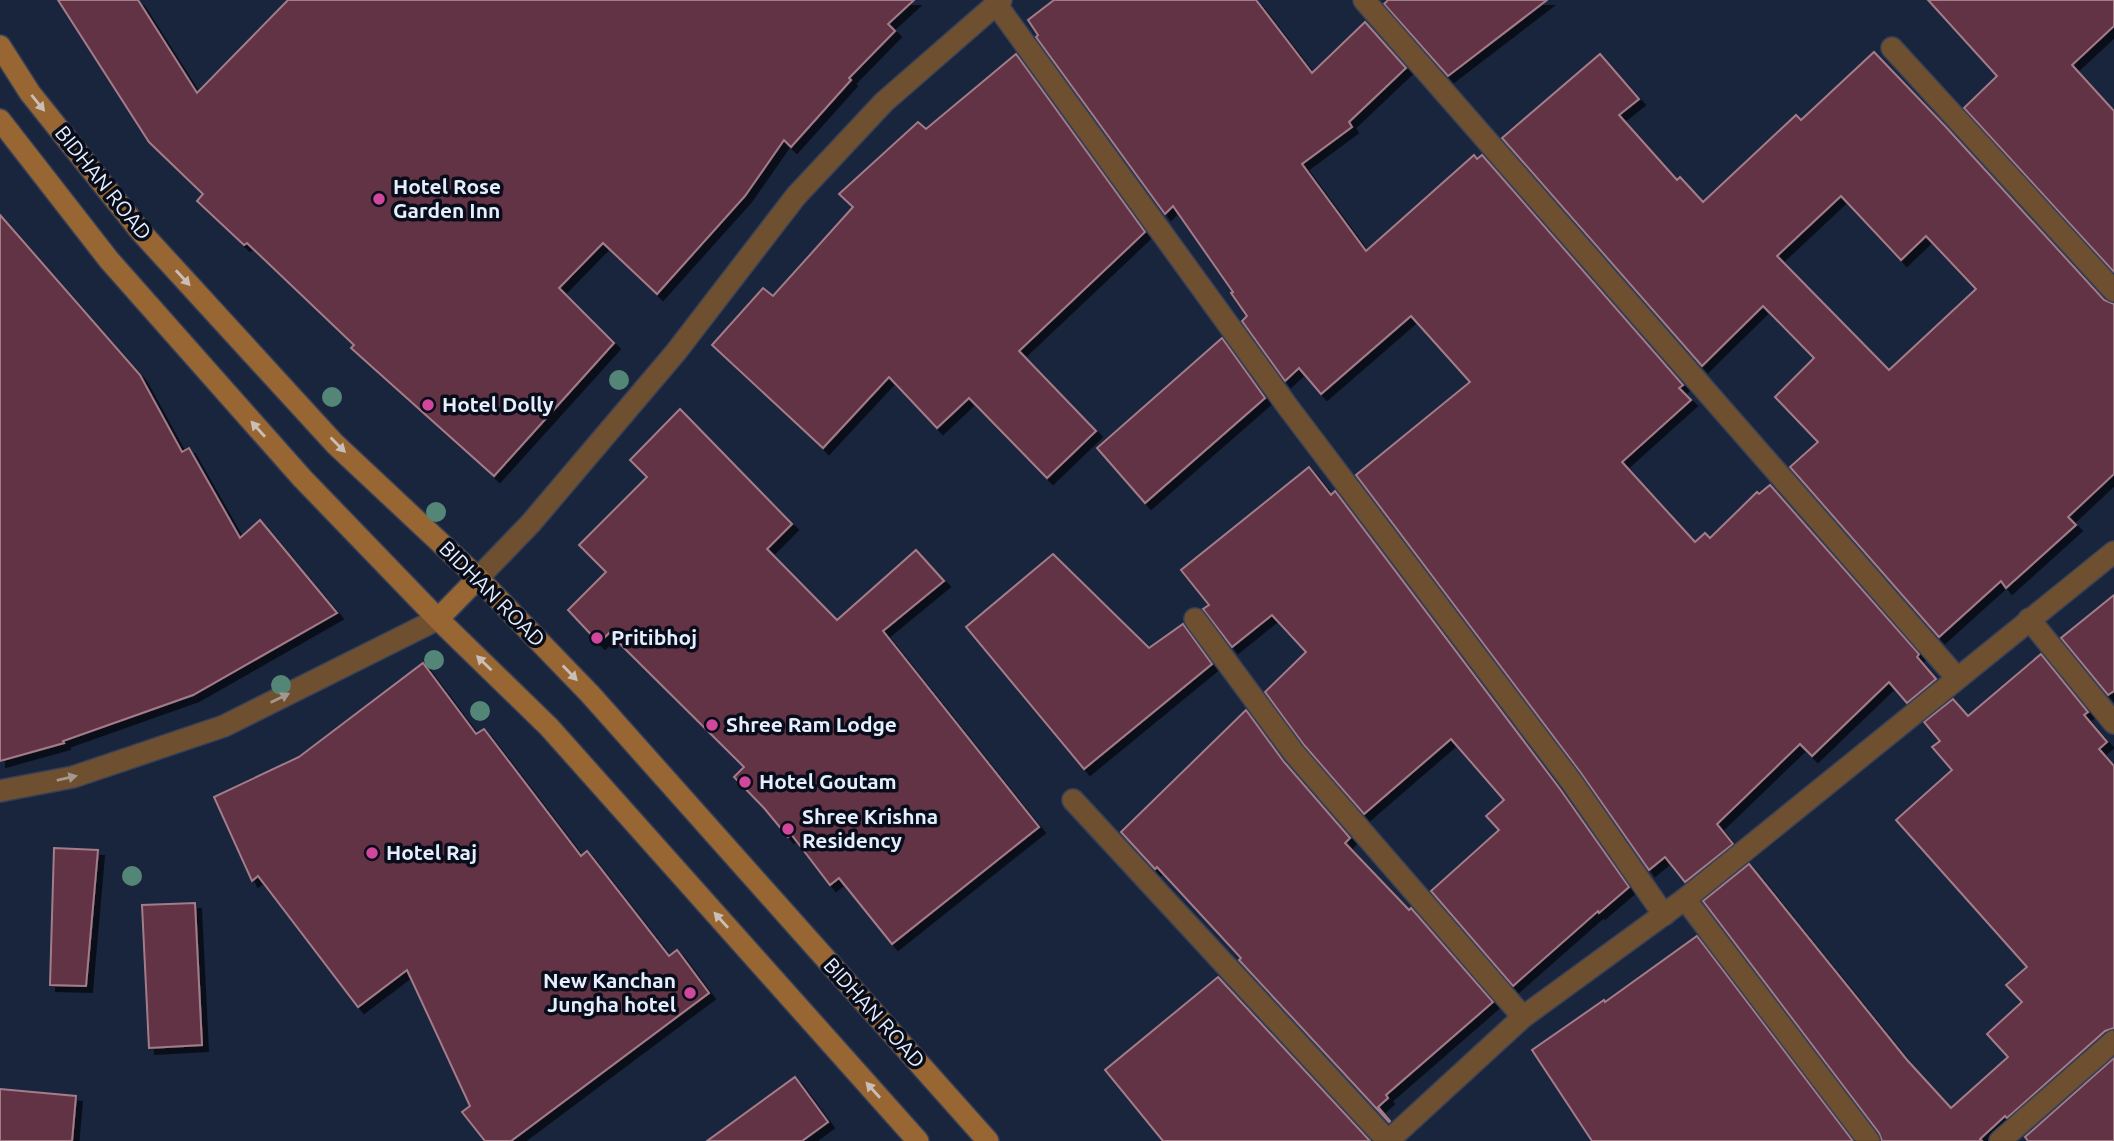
<svg xmlns="http://www.w3.org/2000/svg" width="2114" height="1141" font-family="Ubuntu,sans-serif">
<style>
.building{fill:#623044;stroke:#a27c89;stroke-width:2;fill-rule:evenodd;filter:url(#shadow)}
.lines{fill:none;stroke-linecap:round;stroke-linejoin:round}
.service-casing{stroke:#364058;stroke-width:24}
.minor-casing{stroke:#364058;stroke-width:24}
.tertiary-casing{stroke:#364058;stroke-width:24}
.secondary-casing{stroke:#364058;stroke-width:24}
.service{stroke:#6e4f30;stroke-width:21}
.minor{stroke:#6e4f30;stroke-width:21}
.tertiary{stroke:#6e4f30;stroke-width:21}
.secondary{stroke:#976632;stroke-width:21}
.tree{fill:#538677}
.oneway{fill:#cabeb7}
.oneway2{fill:#a4978d}
.hotel-dot{fill:#d1479c;stroke:#080d19;stroke-width:2.5}
.labels{text-anchor:middle;stroke-width:7;stroke-linejoin:round;paint-order:stroke}
.street-label{font-size:21px;fill:#e5eeff;stroke:#080d19}
.poi-label{font-size:21px;font-weight:bold;fill:#e5eeff;stroke:#080d19;text-anchor:start}
</style>
<defs>
<filter id="shadow"><feDropShadow dx="6" dy="6" stdDeviation="0" flood-color="#0009"/></filter>
</defs>
<rect width="100%" height="100%" fill="#19243d"/>
<!-- building -->
<g class="building">
<path d="M58,0H138L197,93L288,0H914L888,24L895,31L849,78L851,80L791,147L784,140L745,196L657,294L603,243L559,288L614,343L494,476L351,348L354,345L247,243L244,245L197,201L203,194L149,142Z"/>
<path d="M1054,0H1256L1312,73L1365,22L1406,68L1349,122L1352,127L1302,164L1366,251L1474,155L1477,159L1482,155L1683,385L1679,388L1691,400L1622,462L1695,542L1705,533L1710,538L1757,492L1759,494L1770,485L1919,654L1917,657L1936,679L1907,703L1889,682L1812,756L1800,744L1717,824L1733,844L1685,882L1665,857L1649,870L1581,773L1356,475L1470,382L1411,316L1321,394L1299,368L1285,381L1242,321L1247,316L1231,293L1233,292L1173,206L1165,214L1036,37L1038,35L1028,20Z"/>
<path d="M1388,0H1547L1448,76L1384,4Z"/>
<path d="M1928,0H2114V26L2072,65L2114,111V272L1964,108L1997,76Z"/>
<path d="M1874,52L1945,126L2104,300L2114,304V474L2068,517L2076,525L2006,588L2001,581L1939,637L1790,467L1818,442L1775,397L1814,358L1763,306L1702,366L1502,138L1600,54L1639,99L1619,115L1677,180L1680,177L1703,202L1796,115L1801,120ZM1841,196L1901,260L1926,236L1976,289L1889,370L1777,256Z"/>
<path d="M1016,54L1145,232L1019,351L1096,431L1047,478L969,398L937,428L889,377L823,448L712,345L763,288L773,296L853,207L839,194L918,122L926,129Z"/>
<path d="M0,215L140,375L182,452L189,448L240,538L260,520L337,613L193,695L63,741L64,743L0,761Z"/>
<path d="M1222,338L1265,398L1145,503L1097,448Z"/>
<path d="M680,409L792,524L767,549L837,620L916,550L944,581L883,631L1039,827L892,944L839,878L830,885L791,834L788,837L764,808L734,777L744,767L609,633L599,643L568,610L606,572L579,545L647,477L630,460Z"/>
<path d="M1309,467L1331,495L1335,491L1560,789L1629,887L1599,913L1598,911L1513,986L1431,891L1499,830L1486,816L1504,800L1451,739L1364,814L1304,745L1265,692L1306,652L1272,615L1232,647L1203,609L1209,605L1181,570Z"/>
<path d="M1053,554L1149,648L1183,624L1212,664L1084,769L966,627Z"/>
<path d="M2114,595V691L2108,695L2061,638Z"/>
<path d="M2041,654L2088,712L2084,715L2107,742L2099,749L2114,766V1028L2105,1031L2007,1118L2005,1116L1980,1139L1982,1141H1882L1879,1133L1703,901L1749,864L1907,1060L1951,1108L2008,1057L1987,1034L2022,1002L2006,985L2027,967L1896,820L1952,770L1932,747L1940,741L1924,722L1953,699L1968,716Z"/>
<path d="M423,663L476,734L484,729L581,856L587,851L669,956L677,950L709,993L511,1141H485L462,1112L470,1106L407,970L358,1007L258,876L252,881L214,797L299,757Z"/>
<path d="M1246,710L1284,762L1350,838L1345,843L1409,910L1411,908L1493,1002L1386,1095L1388,1098L1378,1107L1390,1121L1389,1122L1239,960L1241,958L1157,867L1155,869L1121,832Z"/>
<path d="M54,848L98,850L86,986L50,985Z"/>
<path d="M195,903L202,1045L149,1048L142,905Z"/>
<path d="M1697,936L1853,1141H1592L1532,1050L1604,1000L1605,1002Z"/>
<path d="M1218,977L1370,1141H1163L1105,1070Z"/>
<path d="M2114,1058V1141H2028L2025,1137Z"/>
<path d="M795,1077L828,1122L802,1141H707Z"/>
<path d="M0,1089L76,1096L72,1141H0Z"/>
</g>
<g class="lines">
<!-- service casing -->
<g class="service-casing">
<g id="service">
<path d="M1195,619L1294,753L1523,1017"/>
<path d="M1073,800L1388,1141"/>
<path d="M2000,1141L2114,1041"/>
</g>
</g>
<!-- minor casing -->
<g class="minor-casing">
<g id="minor">
<path d="M1364,0L1957,678"/>
<path d="M996,4L1288,407L1571,781L1664,915"/>
<path d="M1892,48L2114,291"/>
<path d="M2029,619L2114,723"/>
<path d="M0,791L73,777L224,726L438,619"/>
<path d="M1685,899L1869,1141"/>
<path d="M1388,1141L1523,1017L1685,899L2114,552"/>
</g>
</g>
<!-- tertiary casing -->
<g class="tertiary-casing">
<path id="tertiary" d="M478,578L531,523L676,352L796,196L884,102L1001,0"/>
</g>
<!-- secondary casing -->
<g class="secondary-casing">
<g id="secondary">
<path d="M0,46L30,93L141,232L335,444L478,578L590,694L988,1141"/>
<path d="M0,120L109,260L302,478L438,619L549,727L918,1141"/>
<path d="M438,619L478,578"/>
</g>
</g>
<!-- service -->
<use href="#service" class="service"/>
<!-- minor -->
<use href="#minor" class="minor"/>
<!-- tertiary -->
<use href="#tertiary" class="tertiary"/>
<!-- secondary -->
<use href="#secondary" class="secondary"/>
</g>
<!-- trees -->
<g class="tree">
<circle cx="619" cy="380" r="10"/>
<circle cx="332" cy="397" r="10"/>
<circle cx="436" cy="512" r="10"/>
<circle cx="434" cy="660" r="10"/>
<circle cx="281" cy="685" r="10"/>
<circle cx="480" cy="711" r="10"/>
<circle cx="132" cy="876" r="10"/>
</g>
<!-- one-way arrows -->
<defs><path id="oneway-solid" d="M-6-.8H1V-3.2L6.5 0L1 3.2V.8H-6Z" transform="scale(1.75)"/></defs>
<g class="oneway">
<use href="#oneway-solid" transform="translate(38 103) rotate(51)"/>
<use href="#oneway-solid" transform="translate(183 278) rotate(47)"/>
<use href="#oneway-solid" transform="translate(258 429) rotate(-132)"/>
<use href="#oneway-solid" transform="translate(338 445) rotate(45)"/>
<use href="#oneway-solid" transform="translate(484 663) rotate(-136)"/>
<use href="#oneway-solid" transform="translate(570 673) rotate(46)"/>
<use href="#oneway-solid" transform="translate(721 920) rotate(-132)"/>
<use href="#oneway-solid" transform="translate(873 1090) rotate(-132)"/>
</g>
<g class="oneway2">
<use href="#oneway-solid" transform="translate(280 698) rotate(-26)"/>
<use href="#oneway-solid" transform="translate(67 778) rotate(-13)"/>
</g>
<!-- markers -->
<g class="hotel-dot">
<circle cx="379" cy="199" r="7"/>
<circle cx="428" cy="405" r="7"/>
<circle cx="597" cy="638" r="7"/>
<circle cx="712" cy="725" r="7"/>
<circle cx="745" cy="782" r="7"/>
<circle cx="788" cy="829" r="7"/>
<circle cx="372" cy="853" r="7"/>
<circle cx="690" cy="993" r="7"/>
</g>
<g class="labels">
<!-- street labels -->
<g class="street-label">
<text transform="translate(103 183) rotate(51)" y="7">BIDHAN ROAD</text>
<text transform="translate(492 594) rotate(45)" y="7">BIDHAN ROAD</text>
<text transform="translate(874 1013) rotate(48)" y="7">BIDHAN ROAD</text>
</g>
<!-- poi labels -->
<g class="poi-label">
<text x="393" y="194">Hotel Rose<tspan x="393" dy="24">Garden Inn</tspan></text>
<text x="442" y="412">Hotel Dolly</text>
<text x="611" y="645">Pritibhoj</text>
<text x="726" y="732">Shree Ram Lodge</text>
<text x="759" y="789">Hotel Goutam</text>
<text x="802" y="824">Shree Krishna<tspan x="802" dy="24">Residency</tspan></text>
<text x="386" y="860">Hotel Raj</text>
<text x="676" y="988" text-anchor="end">New Kanchan<tspan x="676" dy="24">Jungha hotel</tspan></text>
</g>
</g>
</svg>
